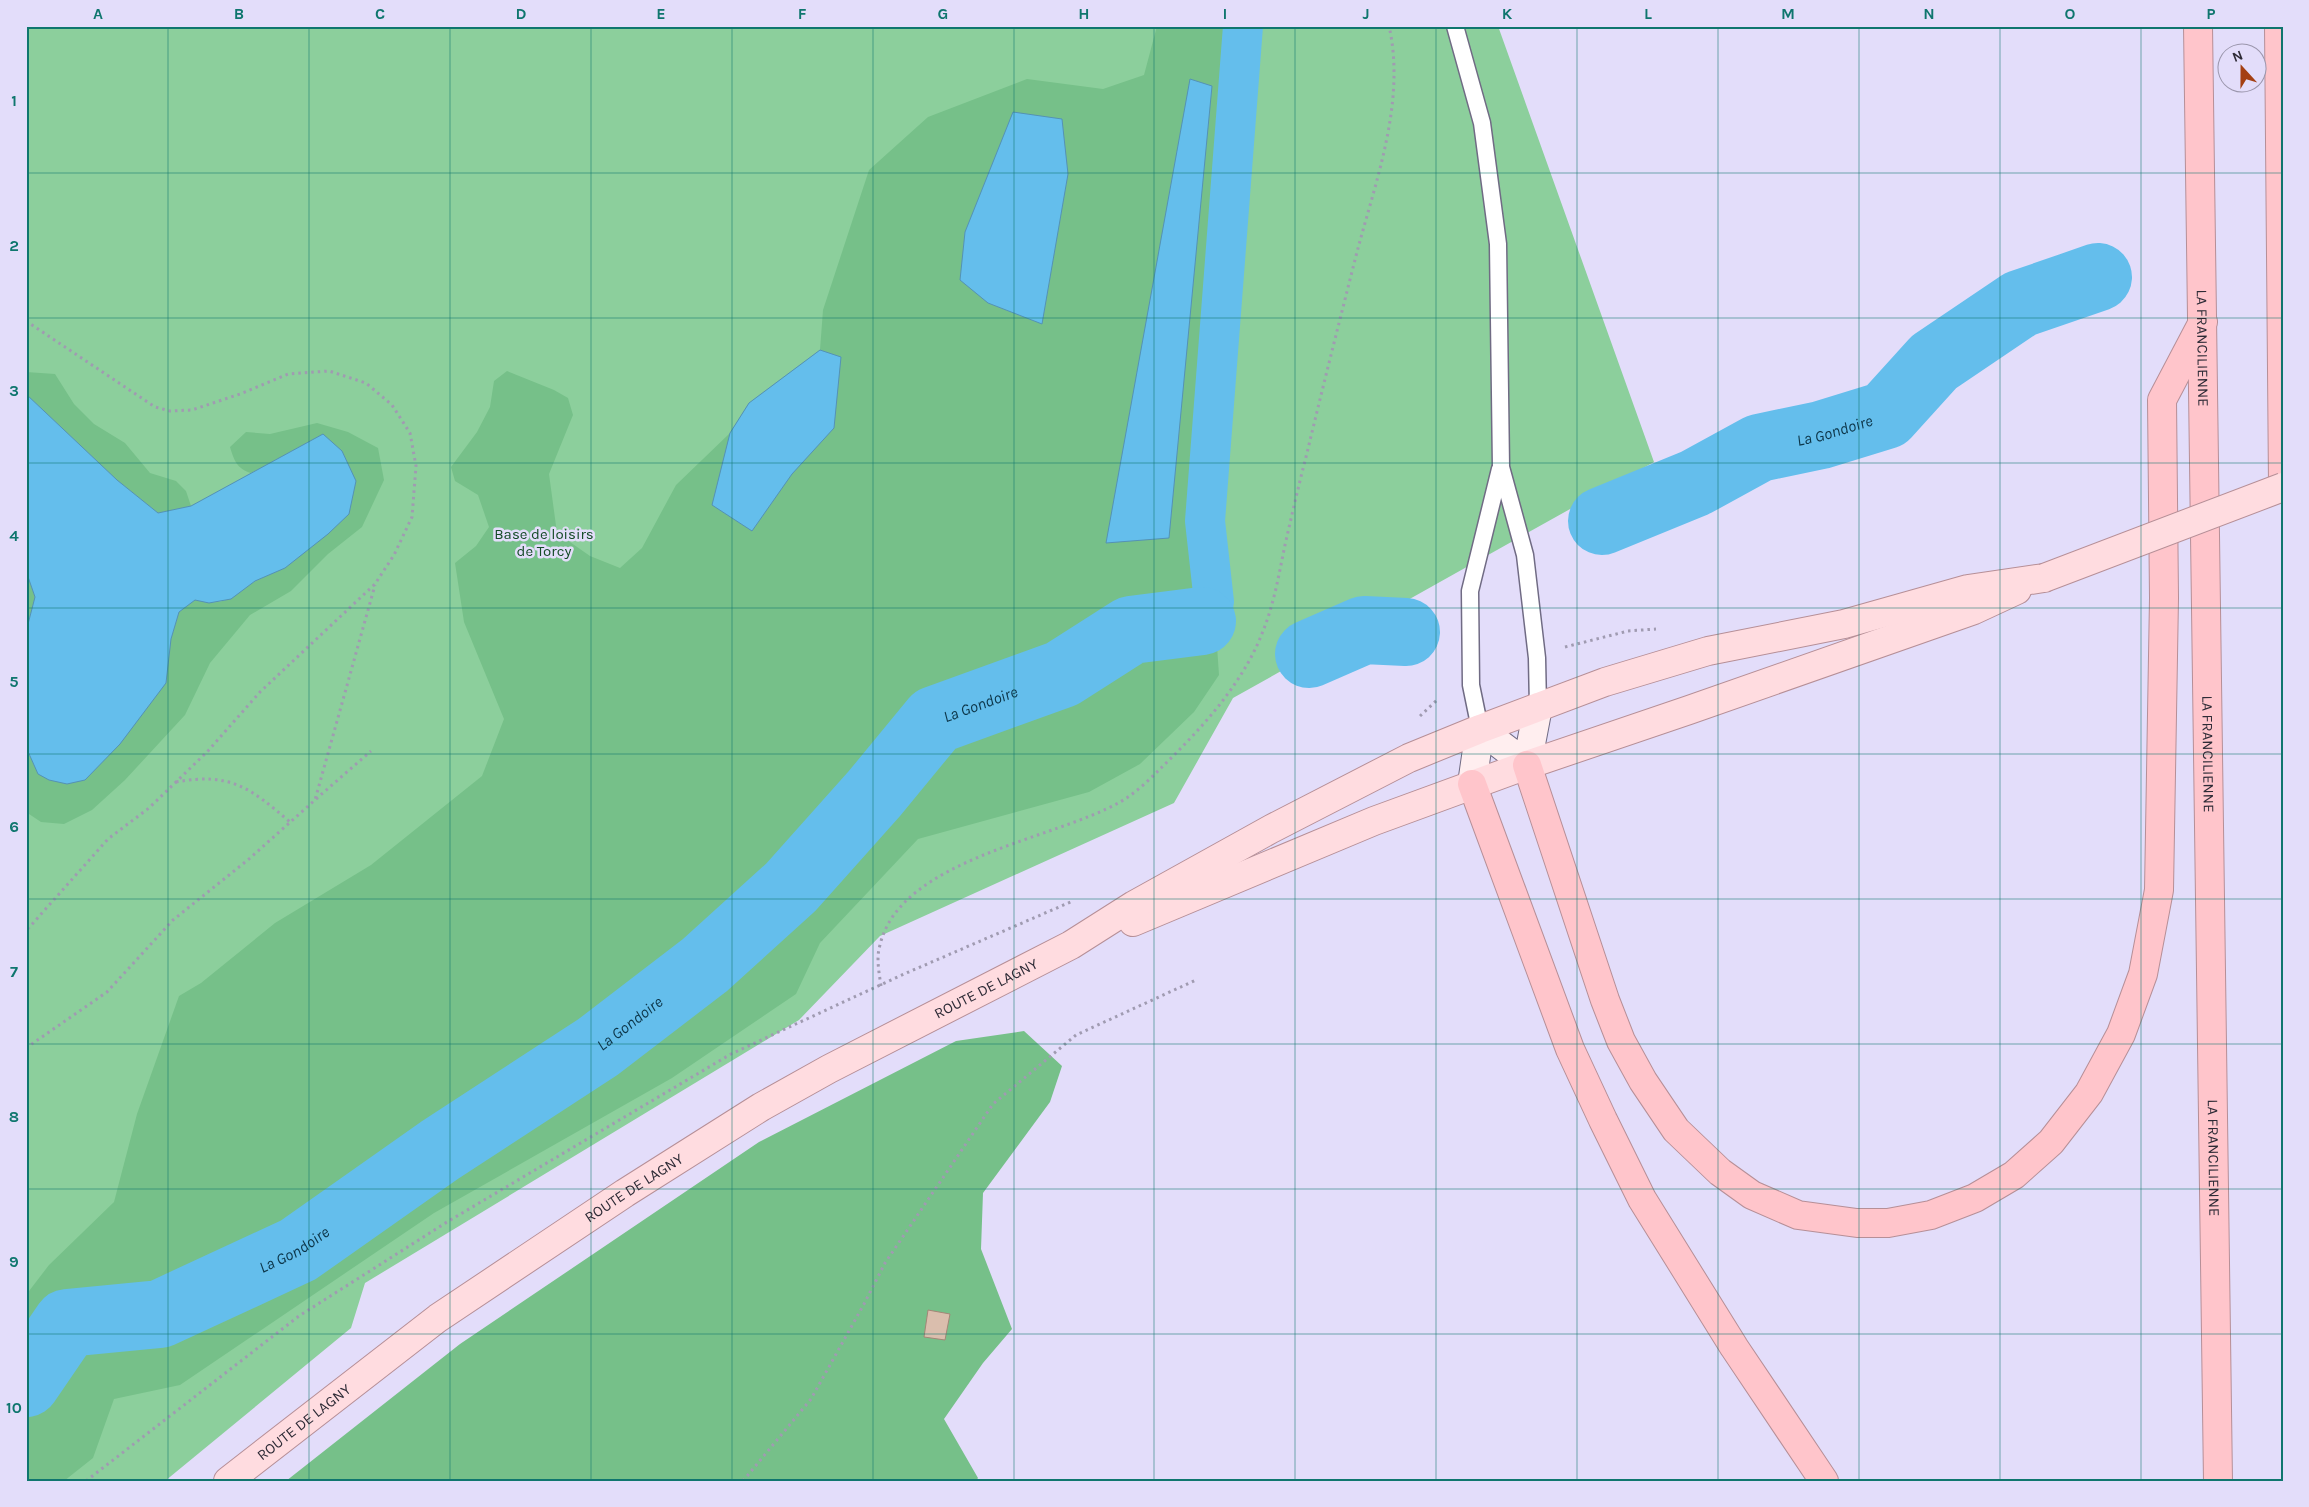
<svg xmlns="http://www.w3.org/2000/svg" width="2309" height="1507" font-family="Karla,sans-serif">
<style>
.green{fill:#8ccf9c}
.forest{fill:#76c089}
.water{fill:#64beec;stroke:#5492b5}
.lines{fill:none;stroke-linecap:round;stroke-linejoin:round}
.canal{stroke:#64beec;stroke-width:40}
.river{stroke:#64beec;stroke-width:68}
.building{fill:#dabead;stroke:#a28777}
.lane-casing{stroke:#706b84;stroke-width:19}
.secondary-casing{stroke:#706b84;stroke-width:30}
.primary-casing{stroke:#b68f97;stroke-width:30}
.highway-casing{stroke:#b68f97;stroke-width:30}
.path{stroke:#a09bb1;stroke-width:3;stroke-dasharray:2.5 4;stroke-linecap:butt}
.lane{stroke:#fff;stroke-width:16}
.secondary{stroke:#ffeeef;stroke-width:28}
.primary{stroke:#ffdce0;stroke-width:28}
.highway{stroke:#ffc5cb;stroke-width:28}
.primary-bridge-casing{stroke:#b68f97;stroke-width:30;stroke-linecap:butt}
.primary-bridge{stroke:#ffdce0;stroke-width:28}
.grid{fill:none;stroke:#0f766e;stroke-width:1;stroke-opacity:0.55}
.labels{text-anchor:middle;stroke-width:5;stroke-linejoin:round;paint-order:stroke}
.street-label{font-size:15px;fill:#2e2b36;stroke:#e3ddfa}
.park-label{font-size:15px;fill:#144a26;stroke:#e3ddfa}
.water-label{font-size:16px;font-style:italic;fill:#0c3548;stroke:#e3ddfa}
.neatline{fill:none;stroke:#0f766e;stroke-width:2}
.grid-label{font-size:16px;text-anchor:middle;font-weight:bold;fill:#0f766e}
</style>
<rect width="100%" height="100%" fill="#e3ddfa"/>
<!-- green -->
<path class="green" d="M26,26H1498L1654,462L1233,698L1174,803L880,936L799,1020L365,1283L351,1328L165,1481H26Z"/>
<!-- forest -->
<g class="forest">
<path d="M1157,26H1243L1219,298L1205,521L1214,602L1219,675L1194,712L1140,764L1089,792L918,839L820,943L796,994L672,1078L434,1213L180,1385L114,1399L93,1458L64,1481H26V1295L49,1265L114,1202L137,1114L179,996L201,983L275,923L371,865L482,776L504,719L464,622L455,563L476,546L489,527L478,495L455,481L451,467L477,432L490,407L494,381L507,371L554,390L568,398L573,415L549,474L557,533L590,556L620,568L642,548L676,485L730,433L749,403L820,350L823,310L869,170L928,117L1027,79L1103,89L1144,75Z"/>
<path d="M26,372L55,374L74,404L94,424L125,443L150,473L176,481L186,491L191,506L158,513L117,480L26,394Z"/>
<path d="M317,423L348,432L378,448L384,480L362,527L328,554L291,591L250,615L210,663L185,715L125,780L92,810L64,824L41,822L26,812V747L38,774L171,639L179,612L195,600C228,608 230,595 256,581C265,576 275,572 285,568L342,451L323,435L251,473C237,469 234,460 230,447L246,432L270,434Z"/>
<path d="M26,571L35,597L27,628L26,658Z"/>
<path d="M1024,1031L1062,1066L1050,1102L983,1193L981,1249L1012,1329L983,1363L944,1419L978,1478L976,1481H286L460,1344L759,1142L956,1041Z"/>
</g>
<!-- water -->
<g class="water">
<path d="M1190,79L1212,86L1169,538L1106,543Z"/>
<path d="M1013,112L1062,119L1068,174L1042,324L988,303L960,280L965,232Z"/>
<path d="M820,350L841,357L834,428L792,474L752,531L712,505L730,433L749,403Z"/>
<path d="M26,394L117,480L158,513L191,506L323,434L342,451L356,481L349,514L328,534L285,568L255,581L231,599L209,603L195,600L179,612L171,639L166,683L120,744L85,780L67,784L49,780L38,774L26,747L27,628L35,597L26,571Z"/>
</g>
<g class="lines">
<!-- canal -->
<path class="canal" d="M1202,621L1214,602L1205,521L1243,26"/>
<!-- river -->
<g class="river">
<path id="s1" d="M1602,521L1695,483L1759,448L1821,435L1886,415L1934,362L2020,304L2098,277"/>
<path d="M1309,654L1364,630L1406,632"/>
<path id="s2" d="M26,1383L67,1323L160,1314L298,1250L440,1150L598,1047L705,965L791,887L874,794L935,720L1062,674L1131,630L1202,621"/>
</g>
</g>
<!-- building -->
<path class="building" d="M928,1310L950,1314L945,1340L924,1337Z"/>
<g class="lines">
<!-- lane casing -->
<g class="lane-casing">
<g id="lane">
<path d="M1455,26L1482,123L1498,244L1501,467L1525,555L1537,658L1538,707"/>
<path d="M1480,729L1471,685L1470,591L1500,469"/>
</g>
</g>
<!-- secondary casing -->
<g class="secondary-casing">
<path id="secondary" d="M1472,784L1480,729L1527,765L1538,707"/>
</g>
<!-- primary casing -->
<g class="primary-casing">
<g id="primary">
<path d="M1133,922L1374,821L1527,765L1689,710L1974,610L2017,590"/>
<path id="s3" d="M228,1481L438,1318L625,1193L761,1107L829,1069L1071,945L1134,905L1271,829L1409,758L1480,729L1605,682L1708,651L1844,624L1968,589L2044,578"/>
</g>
</g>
<!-- highway casing -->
<g class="highway-casing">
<g id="highway">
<path id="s4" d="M2198,26L2218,1481"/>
<path d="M2279,26L2283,484"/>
<path d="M1527,765L1605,1000L1621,1041L1643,1081L1676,1130L1720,1172L1752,1195L1798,1215L1857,1223H1888L1931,1215L1975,1198L2014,1175L2051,1142L2089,1093L2121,1034L2143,974L2159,890L2164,598L2162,400L2203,322"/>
<path d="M1472,784L1570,1049L1603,1120L1642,1199L1734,1347L1824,1481"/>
</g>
</g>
<!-- path -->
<g class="path">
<path d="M26,321L155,407L170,411L192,410L240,394L288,374L329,371L366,383L392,405L410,433L416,466L412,517L394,555L375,584L260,692L207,752L149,808L108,839L26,931"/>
<path d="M1565,647L1628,631L1656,629"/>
<path d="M1420,716L1437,700"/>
<path d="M176,782C231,772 250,788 290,822"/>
<path d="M316,799L371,751"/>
<path d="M881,986C879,972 876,958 880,945C900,859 1053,840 1120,802C1136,793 1149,780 1161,768C1201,729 1243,684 1263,631C1274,604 1279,574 1285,545C1292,514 1299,484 1307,453C1323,386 1340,319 1357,252C1376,180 1406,101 1389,26"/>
<path d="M26,1048L107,992L173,920L249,859L315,800L375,585"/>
<path d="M86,1481L299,1316L447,1222L731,1054L904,974L1073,901"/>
<path d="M743,1481L811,1399L864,1304L885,1263L993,1104L1076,1035L1196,980"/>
</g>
<!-- lane -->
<use href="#lane" class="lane"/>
<!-- secondary -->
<use href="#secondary" class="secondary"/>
<!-- primary -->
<use href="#primary" class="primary"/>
<!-- highway -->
<use href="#highway" class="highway"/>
<!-- primary-bridge casing -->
<g class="primary-bridge-casing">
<path id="primary-bridge" d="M2044,578L2283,487"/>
</g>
<!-- primary-bridge -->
<use href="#primary-bridge" class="primary-bridge"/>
</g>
<!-- grid -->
<path class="grid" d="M168,26V1481M309,26V1481M450,26V1481M591,26V1481M732,26V1481M873,26V1481M1014,26V1481M1154,26V1481M1295,26V1481M1436,26V1481M1577,26V1481M1718,26V1481M1859,26V1481M2000,26V1481M2141,26V1481M26,173H2283M26,318H2283M26,463H2283M26,608H2283M26,754H2283M26,899H2283M26,1044H2283M26,1189H2283M26,1334H2283"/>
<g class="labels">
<!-- street labels -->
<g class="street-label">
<text dy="5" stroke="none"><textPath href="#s4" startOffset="322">LA FRANCILIENNE</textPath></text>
<text dy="5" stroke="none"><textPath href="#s4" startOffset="728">LA FRANCILIENNE</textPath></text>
<text dy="5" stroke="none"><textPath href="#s3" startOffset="906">ROUTE DE LAGNY</textPath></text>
<text dy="5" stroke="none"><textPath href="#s4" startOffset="1132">LA FRANCILIENNE</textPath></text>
<text dy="5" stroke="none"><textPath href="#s3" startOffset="501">ROUTE DE LAGNY</textPath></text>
<text dy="5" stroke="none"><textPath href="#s3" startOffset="96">ROUTE DE LAGNY</textPath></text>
</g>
<!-- park labels -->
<g class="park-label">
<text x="544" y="539">Base de loisirs<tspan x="544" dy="17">de Torcy</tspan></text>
</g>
<!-- water labels -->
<g class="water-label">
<text dy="6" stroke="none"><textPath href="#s1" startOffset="251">La Gondoire</textPath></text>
<text dy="6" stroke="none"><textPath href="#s2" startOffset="1200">La Gondoire</textPath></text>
<text dy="6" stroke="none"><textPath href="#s2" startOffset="720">La Gondoire</textPath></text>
<text dy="6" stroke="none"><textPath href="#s2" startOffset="315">La Gondoire</textPath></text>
</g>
</g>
<!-- border -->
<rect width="2309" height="1507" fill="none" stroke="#e3ddfa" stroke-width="55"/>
<!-- north arrow -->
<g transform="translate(2242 68) rotate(339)"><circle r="24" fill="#e3ddfa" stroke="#9b96ac"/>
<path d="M0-4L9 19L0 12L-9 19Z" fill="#a43f12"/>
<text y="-8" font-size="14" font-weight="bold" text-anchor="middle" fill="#2e2b36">N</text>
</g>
<rect x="28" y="28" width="2254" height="1452" class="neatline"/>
<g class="grid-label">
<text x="98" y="19">A</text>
<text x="239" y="19">B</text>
<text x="380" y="19">C</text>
<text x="521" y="19">D</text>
<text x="661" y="19">E</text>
<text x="802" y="19">F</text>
<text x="943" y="19">G</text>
<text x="1084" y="19">H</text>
<text x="1225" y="19">I</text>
<text x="1366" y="19">J</text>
<text x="1507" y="19">K</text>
<text x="1648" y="19">L</text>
<text x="1788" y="19">M</text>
<text x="1929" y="19">N</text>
<text x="2070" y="19">O</text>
<text x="2211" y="19">P</text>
<text x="14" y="106">1</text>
<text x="14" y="251">2</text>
<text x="14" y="396">3</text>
<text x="14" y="541">4</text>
<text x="14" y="687">5</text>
<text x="14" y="832">6</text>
<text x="14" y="977">7</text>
<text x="14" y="1122">8</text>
<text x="14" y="1267">9</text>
<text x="14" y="1413">10</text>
</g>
</svg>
